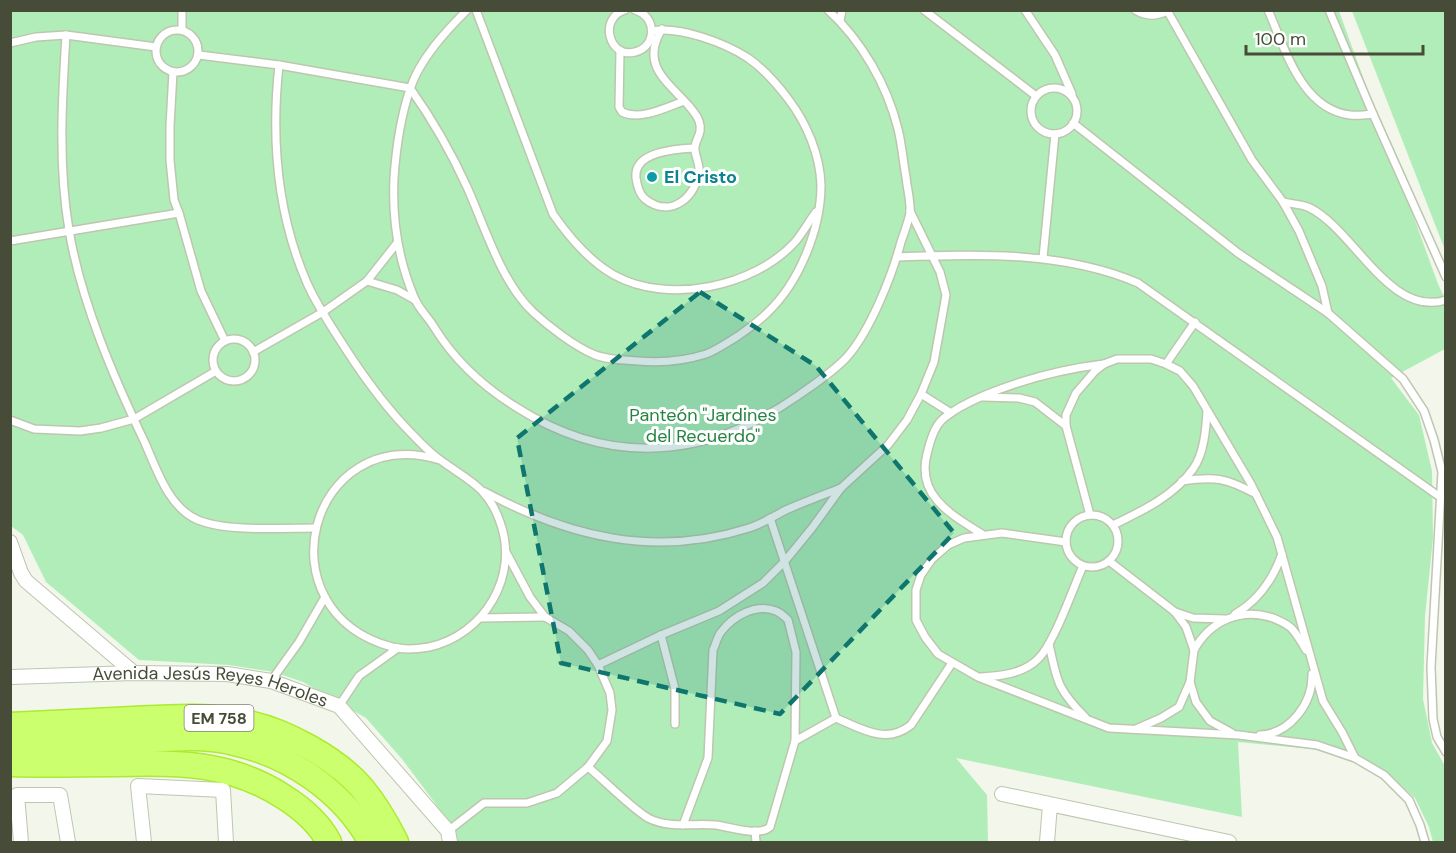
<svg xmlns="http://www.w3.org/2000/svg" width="1456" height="853" font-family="'DM Sans',sans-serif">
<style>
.green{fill:#b1edb9}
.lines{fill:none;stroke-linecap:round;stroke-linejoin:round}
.lane-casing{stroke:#bec6af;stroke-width:10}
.street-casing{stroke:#bec6af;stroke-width:16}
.highway-casing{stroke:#aeea31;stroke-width:27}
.lane{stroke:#fff;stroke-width:7}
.street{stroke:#fff;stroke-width:14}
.highway{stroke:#cbff6d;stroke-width:24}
.marked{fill:#0f766e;fill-opacity:0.2;stroke:#0f766e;stroke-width:4.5;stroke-dasharray:12 8;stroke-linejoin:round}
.culture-dot{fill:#0f9aa8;stroke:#fff;stroke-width:2}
.labels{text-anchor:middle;stroke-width:6;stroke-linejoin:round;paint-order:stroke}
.shield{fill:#fff;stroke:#7e8273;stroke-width:1.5}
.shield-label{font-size:16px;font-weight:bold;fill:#464c37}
.culture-label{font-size:18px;font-weight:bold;fill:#0d838f;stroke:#fff;text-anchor:start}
.park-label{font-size:18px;fill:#258442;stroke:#fff}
.street-label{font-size:18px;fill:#464c37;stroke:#fff}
</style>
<rect width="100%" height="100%" fill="#f2f6eb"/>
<!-- green -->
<g class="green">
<path d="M11,11H1339L1438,284L1445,299V349L1391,378L1419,415L1432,471L1433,538L1425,616L1423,699L1432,743L1445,766V842H1433L1429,827L1415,798L1388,774L1323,750L1238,742L1242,817L956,758L987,795L988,842H458L435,803L402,759L366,718L303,682L274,672L229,665L139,660L46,582L23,535L11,526Z"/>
<path d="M1352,11H1445V250Z"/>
</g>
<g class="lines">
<!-- lane casing -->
<g class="lane-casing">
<g id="lane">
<path d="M467,10C445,32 420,59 410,89C401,116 396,149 394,178C392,219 398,259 414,297C418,308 428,317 434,327C455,361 482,386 516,407C611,468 708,459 799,395C816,383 833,372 847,357C870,331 892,276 901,242C904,233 908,223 910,213C911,202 907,188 906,177C903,161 902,145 898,129C887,85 862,41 828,10"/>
<path d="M476,10L553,214C569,237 589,261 614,275C668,305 754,287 795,242C803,233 809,221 816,212"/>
<path d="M625,10C598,18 609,59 635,52C657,47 657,16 635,10"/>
<path d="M924,10L1036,96"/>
<path d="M1025,10L1055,55L1072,94"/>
<path d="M1135,10C1147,17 1157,17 1169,10"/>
<path d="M1268,10C1285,48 1301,109 1350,115C1357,116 1365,115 1373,114"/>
<path d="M1329,10L1373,114L1446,277"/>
<path d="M1168,12L1252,160L1283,202L1299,231L1322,286L1328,313L1403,379L1424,411L1434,440L1442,472L1431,667L1433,719L1437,737L1446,752"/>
<path d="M840,21L842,10"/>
<path d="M662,29C640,65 667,81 689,106C693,111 697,115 699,121C704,135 693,140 695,151C696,157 699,164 699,169C697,198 670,219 645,199C639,194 637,185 636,178C633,151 677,149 695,148"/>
<circle cx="177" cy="51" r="21"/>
<path d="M182,30V10"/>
<path d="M66,35C62,100 58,165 69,230C81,302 114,378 145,443C157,470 169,508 198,520C227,532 283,528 315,528"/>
<path d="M10,43L36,37L66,35L156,47"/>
<path d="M620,51L619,107L622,112C640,121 667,107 684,101"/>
<path d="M199,55L279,65L410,88C432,119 451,152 467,187C485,227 501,282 533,312C548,326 574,346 593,354C606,360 624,360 638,361C661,363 684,361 706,354C717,350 728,342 738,336C748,329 758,322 767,313C799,283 821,229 821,185C820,155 807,124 789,100C777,84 764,69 748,58C725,43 680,26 652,31"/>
<path d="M279,65C271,139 277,214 307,283C317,306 333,329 347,351C366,380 387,409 412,434C421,443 429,452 439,459C467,480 488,486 500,522C520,576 484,635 429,647C417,649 403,650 392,647C259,611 309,421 440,460"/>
<path d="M173,72L170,126V160L174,200L179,213L201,291L225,341"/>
<circle cx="1054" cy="111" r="23"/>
<path d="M1073,123L1238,253L1328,313"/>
<path d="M1283,202C1291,204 1302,204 1310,208C1354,230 1390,318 1446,300"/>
<path d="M10,241L179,213"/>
<path d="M897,257C978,254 1063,251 1138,283L1440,497"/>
<path d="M1043,258L1055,134"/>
<path d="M367,281L397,290L415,300"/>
<circle cx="234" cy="360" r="21"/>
<path d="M253,352L323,312L367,281L397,243"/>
<path d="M1166,364L1195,322"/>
<path d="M921,394L951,413"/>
<path d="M983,397L1019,398L1035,402L1066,426"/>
<path d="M10,420L34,429L80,431L101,428L134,419L216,371"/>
<path d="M1182,481C1215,476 1226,478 1256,494"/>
<path d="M485,492C569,537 655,558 749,528C762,524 774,516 786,510C804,502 823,495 841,488"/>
<path d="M1090,515L1066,426V415L1076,393L1095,371L1104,364L1117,359H1151L1166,364L1180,371L1193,386L1251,484L1277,537L1323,701L1342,732L1355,758"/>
<circle cx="1092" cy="541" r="26"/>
<path d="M770,518L836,718C862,729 886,745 911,725L952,663"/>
<path d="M1113,525C1142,511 1174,496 1193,469C1204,454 1206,429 1207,411"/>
<path d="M982,534C952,515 916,496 927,454C930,442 934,426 944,418C956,408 971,401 985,395C1024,379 1062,369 1104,364"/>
<path d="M1066,542L1002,533L964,538L948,545L932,559L921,575L916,590V620L925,637L938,654L978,677L1109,728L1239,735L1317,745L1355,758L1384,775L1409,800L1420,825L1425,842"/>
<path d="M1109,561L1175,612L1186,627L1194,650L1190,682L1196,702L1210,721L1232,733"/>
<path d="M1175,612L1193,618L1225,619"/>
<path d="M1235,614C1258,601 1273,579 1282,554"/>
<path d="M481,618L545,617"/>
<path d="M661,635L675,689V724"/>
<path d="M1049,644C1057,681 1057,689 1085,717"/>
<path d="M1194,650C1210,621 1241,607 1273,618C1280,621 1288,624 1293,630C1298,636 1302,643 1306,650"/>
<path d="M598,665L661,635L719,611L763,583L785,561L812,528L841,488L888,445L907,420L921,394L934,362L946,295L940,272L910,211"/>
<path d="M981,677C1000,676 1023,674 1038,659C1054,644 1073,588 1083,566"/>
<path d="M271,681L299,642L325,597"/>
<path d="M339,706L359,676L398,648"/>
<path d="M1136,729L1161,718L1179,707L1190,682"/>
<path d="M1260,735C1290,734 1313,703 1312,674"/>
<path d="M588,767C605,781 630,807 648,818C669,829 694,823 716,825C730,827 759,837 770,827L795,741L836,718"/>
<path d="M683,825L708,758L713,650C716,644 717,637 721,632C733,616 756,603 776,611C781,613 785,617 788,620L796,652L795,741"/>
<path d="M448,831L484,803H527L557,793L588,767L607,741L612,710L610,693L598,665L588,650L569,631L545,617L530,597L506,552"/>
<path d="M755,831L756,842"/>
</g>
</g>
<!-- street casing -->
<g class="street-casing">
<g id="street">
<path d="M10,542L21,573L26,581L134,673"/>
<path id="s1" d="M10,677L134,673L227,674L271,681L339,706L448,831L450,842"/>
<path d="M1002,794L1229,842"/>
<path d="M21,842L17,795H60L68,842"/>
<path d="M144,842L138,786L223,790L226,842"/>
<path d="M1047,842L1050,805"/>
</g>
</g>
<!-- highway casing -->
<g class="highway-casing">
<g id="highway">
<path d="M10,725C52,723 93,721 134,719C172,717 211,714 248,723C286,731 337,759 362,788C376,805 387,824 396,842"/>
<path d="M10,748C53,746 96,743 139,741C168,739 201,735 230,742C288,754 342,790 371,842"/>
<path d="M10,764C46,765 81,764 116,764C178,762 230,762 284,797C303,809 319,823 329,842"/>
</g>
</g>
<!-- lane -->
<use href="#lane" class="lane"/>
<!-- street -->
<use href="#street" class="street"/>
<!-- highway -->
<use href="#highway" class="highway"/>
</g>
<!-- marked area -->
<path class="marked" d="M700,292L816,366L954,533L780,714L561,663L517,438Z"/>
<!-- markers -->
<circle class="culture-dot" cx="652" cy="177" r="6"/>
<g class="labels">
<!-- shield labels -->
<rect class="shield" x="184.5" y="705" width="69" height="26" rx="4.5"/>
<g class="shield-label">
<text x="219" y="724">EM 758</text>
</g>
<!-- culture labels -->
<g class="culture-label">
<text x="664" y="183">El Cristo</text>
</g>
<!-- park labels -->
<g class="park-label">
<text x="703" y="421">Panteón "Jardines<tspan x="703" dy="21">del Recuerdo"</tspan></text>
</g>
<!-- street labels -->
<g class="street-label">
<text dy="6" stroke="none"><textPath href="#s1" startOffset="202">Avenida Jesús Reyes Heroles</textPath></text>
</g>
</g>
<!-- border -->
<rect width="1456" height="853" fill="none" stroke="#464c37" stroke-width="24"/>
<!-- scale -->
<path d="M1246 45v9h177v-9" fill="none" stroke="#464c37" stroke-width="3"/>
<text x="1255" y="45" font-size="18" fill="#464c37" stroke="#ffffff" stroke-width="4.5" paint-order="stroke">100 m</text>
</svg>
